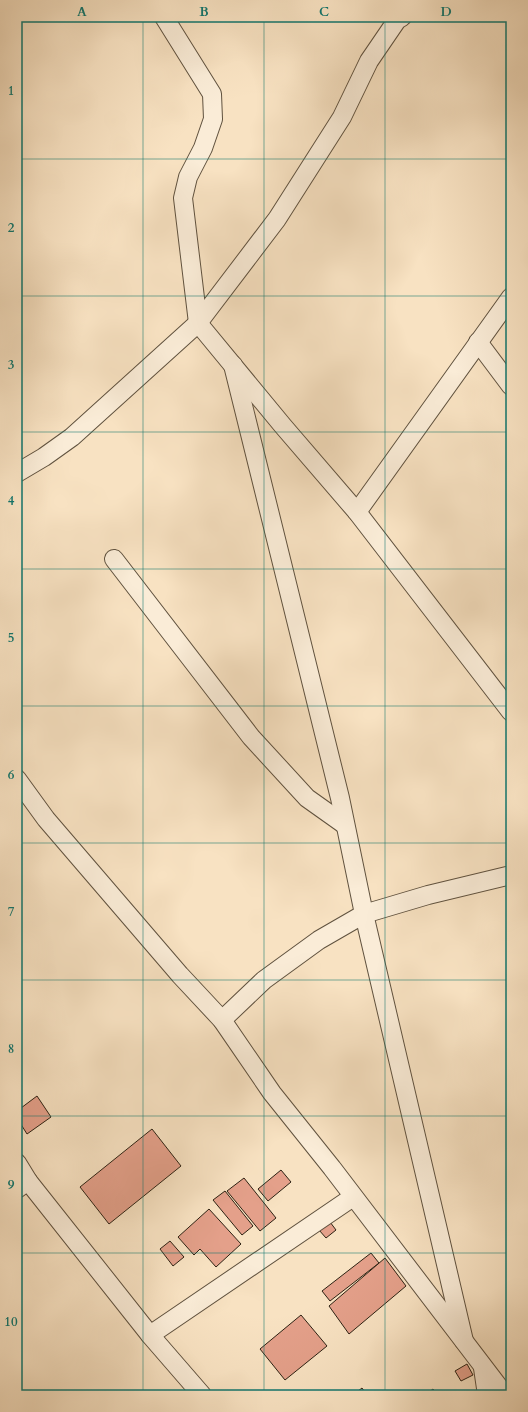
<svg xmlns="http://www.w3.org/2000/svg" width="528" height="1412" font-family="Cardo,serif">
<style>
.building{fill:#e4a08a;stroke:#2d2213}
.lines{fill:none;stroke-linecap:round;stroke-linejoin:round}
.minor-casing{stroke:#60523f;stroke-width:20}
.minor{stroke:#faecd7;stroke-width:18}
.grid{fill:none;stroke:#0f766e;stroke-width:1;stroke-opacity:0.55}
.neatline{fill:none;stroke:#0f766e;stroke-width:1.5}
.grid-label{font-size:13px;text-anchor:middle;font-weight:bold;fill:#0f766e}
</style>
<rect width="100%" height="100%" fill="#f8e2c2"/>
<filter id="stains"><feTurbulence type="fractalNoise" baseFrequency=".005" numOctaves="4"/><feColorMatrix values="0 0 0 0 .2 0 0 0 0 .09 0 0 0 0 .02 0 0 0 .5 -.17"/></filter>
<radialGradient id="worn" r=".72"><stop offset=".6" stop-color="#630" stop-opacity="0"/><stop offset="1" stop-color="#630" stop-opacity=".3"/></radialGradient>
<!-- building -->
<g class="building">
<path d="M37,1096L51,1117L27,1134L17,1118V1111Z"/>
<path d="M152,1129L181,1166L109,1224L80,1187Z"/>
<path d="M281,1170L291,1182L268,1201L258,1189Z"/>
<path d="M244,1178L276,1218L260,1231L227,1191Z"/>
<path d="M225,1191L253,1226L242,1235L213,1200Z"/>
<path d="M209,1209L241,1244L216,1267L200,1249L194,1255L178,1237Z"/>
<path d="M330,1222L336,1230L326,1238L319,1230Z"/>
<path d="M170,1241L184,1257L173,1266L160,1249Z"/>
<path d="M371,1253L379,1263L330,1301L322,1291Z"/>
<path d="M385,1258L406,1286L349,1334L329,1306Z"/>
<path d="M301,1315L327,1346L285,1380L260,1349Z"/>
<path d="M467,1364L473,1375L461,1381L455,1371Z"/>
<path d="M362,1388L367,1395H353Z"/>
<path d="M433,1389L438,1395H425Z"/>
</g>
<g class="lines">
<!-- minor casing -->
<g class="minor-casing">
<g id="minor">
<path d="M164,17L212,94L213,119L203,148L188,177L183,198L198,323L283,426L357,512L511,712"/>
<path d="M478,342L511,386"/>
<path d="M233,365L340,798L364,914L464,1341"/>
<path d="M17,473L44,457L72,437L198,323L277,219L342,117L369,61L397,20L402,17"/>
<path d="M357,512L511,297"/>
<path d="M114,559L251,737L307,798L345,825"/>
<path d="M17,779L46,819L180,975L222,1020L272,1093L332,1168L505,1395"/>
<path d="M222,1020L264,980L319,940L364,914L428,895L511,875"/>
<path d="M17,1163L28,1181L17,1189"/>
<path d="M28,1181L150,1335L202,1395"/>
<path d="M150,1335L353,1197"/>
<path d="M483,1368L487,1395"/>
</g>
</g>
<!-- minor -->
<use href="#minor" class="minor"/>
</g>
<!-- grid -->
<path class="grid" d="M143,17V1395M264,17V1395M385,17V1395M17,159H511M17,296H511M17,432H511M17,569H511M17,706H511M17,843H511M17,980H511M17,1116H511M17,1253H511"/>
<!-- margin -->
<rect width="528" height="1412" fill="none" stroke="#f8e2c2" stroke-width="44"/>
<rect x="22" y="22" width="484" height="1368" class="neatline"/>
<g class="grid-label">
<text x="82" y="16">A</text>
<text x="204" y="16">B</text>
<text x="324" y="16">C</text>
<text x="446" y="16">D</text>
<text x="11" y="95">1</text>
<text x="11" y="232">2</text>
<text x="11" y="369">3</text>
<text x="11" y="505">4</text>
<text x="11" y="642">5</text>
<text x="11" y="779">6</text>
<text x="11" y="916">7</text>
<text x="11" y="1053">8</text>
<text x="11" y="1189">9</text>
<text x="11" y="1326">10</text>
</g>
<rect width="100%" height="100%" filter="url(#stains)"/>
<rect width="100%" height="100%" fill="url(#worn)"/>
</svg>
